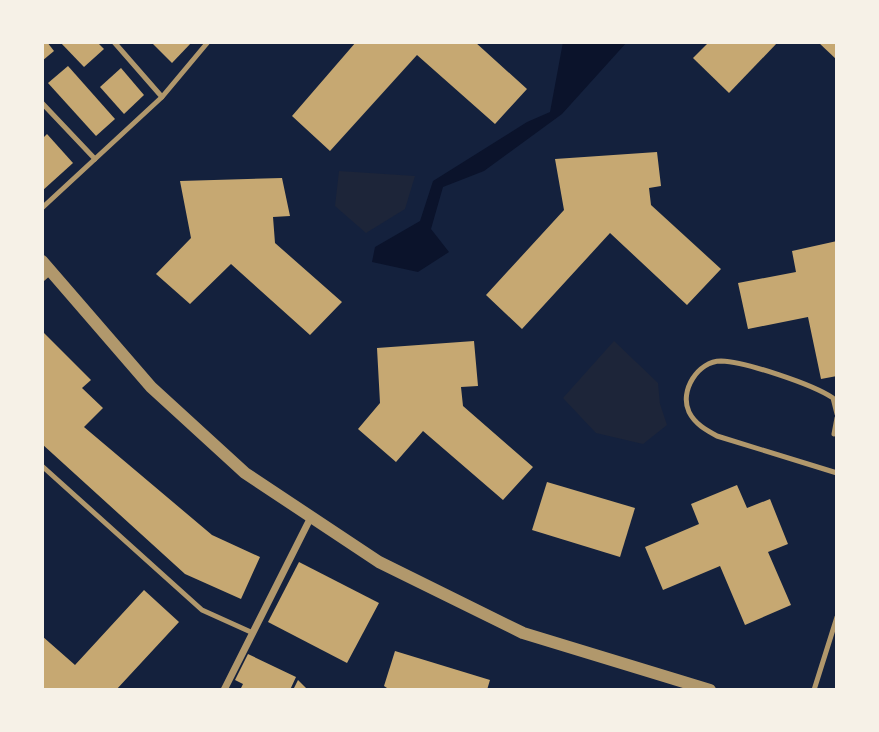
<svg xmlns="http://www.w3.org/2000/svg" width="879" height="732" font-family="'Public Sans',sans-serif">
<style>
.green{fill:#1d2539}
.water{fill:#0b132b}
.building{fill:#c6a872}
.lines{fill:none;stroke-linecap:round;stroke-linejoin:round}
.service{stroke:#b1986c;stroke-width:5}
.minor{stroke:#b1986c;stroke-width:7}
.tertiary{stroke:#b1986c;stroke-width:12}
</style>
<rect width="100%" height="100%" fill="#14213d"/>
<!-- green -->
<g class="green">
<path d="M339,171L415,176L405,209L366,233L335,206Z"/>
<path d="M614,341L658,383L660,404L667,425L643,444L596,433L563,398Z"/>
</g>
<!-- water -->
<path class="water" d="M563,42H627L562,114L484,171L443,187L431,229L449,252L418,272L372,262L375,247L420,221L433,181L527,122L550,112Z"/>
<!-- building -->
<g class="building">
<path d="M42,42H47L54,51L42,61Z"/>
<path d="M60,42H97L104,49L84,67Z"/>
<path d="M151,42H192L172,63Z"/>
<path d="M356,42H475L527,89L495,124L417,55L330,151L292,116Z"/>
<path d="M709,42H778L729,93L693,58Z"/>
<path d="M818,42H837V60Z"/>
<path d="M68,66L115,119L96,136L48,83Z"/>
<path d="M121,68L144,95L124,114L100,87Z"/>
<path d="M47,134L73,163L42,191V139Z"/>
<path d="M657,152L661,186L649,188L651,205L721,269L687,305L610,233L522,329L486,295L564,210L555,159Z"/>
<path d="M282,178L290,216L273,217L275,243L342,302L310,335L231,264L190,304L156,274L191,238L180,181Z"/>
<path d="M837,241V376L821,379L808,317L748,329L738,283L796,272L792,251Z"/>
<path d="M42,331L91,380L82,388L103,408L84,427L212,535L260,557L241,599L185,574L42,444Z"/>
<path d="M474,341L478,386L461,387L463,406L533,467L503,500L423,431L396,462L358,429L380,403L377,348Z"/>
<path d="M547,482L635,508L620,557L532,530Z"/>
<path d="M737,485L747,508L770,499L788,544L768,552L791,605L745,625L720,566L663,590L645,547L699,524L691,504Z"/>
<path d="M299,562L379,603L347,663L268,622Z"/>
<path d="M144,590L179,622L116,690H42V636L75,665Z"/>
<path d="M395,651L490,680L487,690H390L384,686Z"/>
<path d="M248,654L296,677L290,690H240L243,684L235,680Z"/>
<path d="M298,680L308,690H293Z"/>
</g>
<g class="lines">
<!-- service -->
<g class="service">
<path d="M162,97L208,42"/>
<path d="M42,103L95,159"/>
<path d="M42,208L162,97L114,42"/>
<path d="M837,414L833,398C812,384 746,362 721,361C698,361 679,391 689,412C695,424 706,430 717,436L837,473"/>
<path d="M834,434L837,418"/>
<path d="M42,466L202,610L253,633"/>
<path d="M814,690L837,617"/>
</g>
<!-- minor -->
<g class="minor">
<path d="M42,278L50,271"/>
<path d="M224,690L311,517"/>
</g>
<!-- tertiary -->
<path class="tertiary" d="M42,261L151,387L245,473L379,562L523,633L710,690"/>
</g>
<!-- border -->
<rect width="879" height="732" fill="none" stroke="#f6f1e7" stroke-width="88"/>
</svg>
